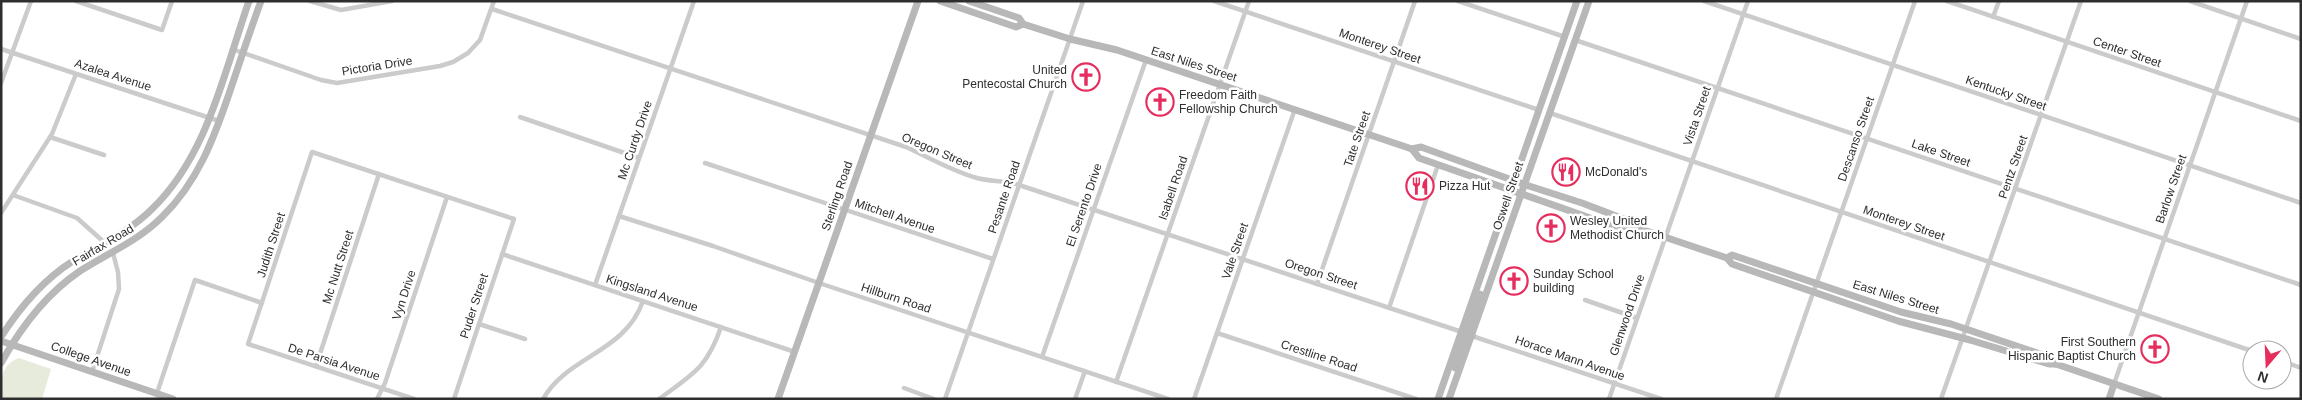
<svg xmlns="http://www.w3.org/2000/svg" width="2302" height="400" font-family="Arial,sans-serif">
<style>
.green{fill:#e7ebdb}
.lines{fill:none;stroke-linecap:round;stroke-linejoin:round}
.street{stroke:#cbcbcb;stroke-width:4.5}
.secondary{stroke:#b8b8b8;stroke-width:7}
.labels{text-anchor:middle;stroke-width:5;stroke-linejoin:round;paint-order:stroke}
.street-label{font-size:12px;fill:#2e2e2e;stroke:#fff}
.poi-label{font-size:12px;fill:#2e2e2e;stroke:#fff;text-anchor:start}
</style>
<rect width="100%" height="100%" fill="#fff"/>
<!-- green -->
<path class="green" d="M19,358L51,369L42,399H1C1,381 0,365 19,358Z"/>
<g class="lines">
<!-- street -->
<g class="street">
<path d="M76,1L162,30L172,1"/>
<path d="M310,1L341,10L392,1"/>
<path d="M1214,1L1539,110"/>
<path d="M1458,1L1565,37"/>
<path d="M1704,1L2301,203"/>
<path d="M1947,1L2301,121"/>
<path d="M2190,1L2301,39"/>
<path d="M492,9L906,147C930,158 952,171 977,178C991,182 1005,180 1019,185L1462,332"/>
<path d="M1993,17L1999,1"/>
<path d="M1575,40L2301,285"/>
<path d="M1,49L219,121"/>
<path d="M232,49L321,80L337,83L440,66L453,62L468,53L480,40L494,1"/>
<path d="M1,83L31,1"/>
<path d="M1550,113L2252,351"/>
<path d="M520,117L639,158"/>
<path d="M50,137L104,155"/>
<path d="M705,163L993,259"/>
<path d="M13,195L77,218L105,243"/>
<path d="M1,213L52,134L76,74"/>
<path d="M619,216L713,246L819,283L1168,399"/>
<path d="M502,254L795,352"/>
<path d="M1317,284L1415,1"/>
<path d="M595,285L694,1"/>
<path d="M1585,300L1637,318"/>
<path d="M1389,308L1438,165"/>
<path d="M479,324L525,339"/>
<path d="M1217,333L1416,399"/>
<path d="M1472,336L1661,399"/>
<path d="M1042,357L1146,60"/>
<path d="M2282,361L2301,368"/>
<path d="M316,366L379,174"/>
<path d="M92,372L119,289L118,272L113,253"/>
<path d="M1116,382L1249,1"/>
<path d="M2114,384L2247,1"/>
<path d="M904,388L934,399"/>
<path d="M157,393L195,280L262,303"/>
<path d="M377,399L385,383L447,197"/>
<path d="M414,399L248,344L312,152L514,219L454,399"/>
<path d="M543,399C567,356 625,353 643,301"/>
<path d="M659,399C693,374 707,368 721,327"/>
<path d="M945,399L1083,1"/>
<path d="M1075,399L1085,371"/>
<path d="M1194,399L1295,109"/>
<path d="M1609,399L1748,1"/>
<path d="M1776,399L1915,1"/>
<path d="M1941,399L2081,1"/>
</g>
<!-- secondary -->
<g class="secondary">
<path d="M940,1L1016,27L1023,24L1070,39L1117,50L1412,149L1419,158L1613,226L1635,227"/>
<path d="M969,1L1019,18L1023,24"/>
<path d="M1412,149L1421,147L1523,184L1582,203L1624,219L1635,227L1727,258L1732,264L1898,321L1970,340L2049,364H2056L2159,399"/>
<path d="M1727,258L1732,255L1901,312L1951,324L2052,358L2056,364"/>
<path d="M1472,336L1469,334V329L1480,294"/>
<path d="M1,337C20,307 43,280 73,261C101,244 129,232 152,209C208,155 224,72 249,1"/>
<path d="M1,341L173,399"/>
<path d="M1,363C21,327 46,294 80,271C108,253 138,241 162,217C198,182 214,138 230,91C240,61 250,31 261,1"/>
<path d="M1455,368L1465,339V335L1462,332"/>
<path d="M778,399L918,1"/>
<path d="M1438,399L1577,1"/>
<path d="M1449,399L1589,1"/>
<path d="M2109,399L2114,384"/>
</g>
</g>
<!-- icons -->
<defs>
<g id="church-ring" transform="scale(1.4375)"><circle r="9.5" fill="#fff" stroke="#e62e5e" stroke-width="1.5"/><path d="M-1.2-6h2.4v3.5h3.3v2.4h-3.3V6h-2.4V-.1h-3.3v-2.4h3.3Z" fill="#e62e5e"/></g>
<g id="restaurant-ring" transform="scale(1.4375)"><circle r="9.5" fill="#fff" stroke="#e62e5e" stroke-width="1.5"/><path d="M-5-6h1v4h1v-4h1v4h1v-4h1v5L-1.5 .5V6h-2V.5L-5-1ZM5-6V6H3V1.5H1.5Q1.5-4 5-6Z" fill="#e62e5e"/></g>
</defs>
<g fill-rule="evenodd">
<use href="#church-ring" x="1086" y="77"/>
<use href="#church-ring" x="1160" y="102"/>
<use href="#restaurant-ring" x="1566" y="172"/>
<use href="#restaurant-ring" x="1420" y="186"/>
<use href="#church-ring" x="1551" y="228"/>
<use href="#church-ring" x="1514" y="281"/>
<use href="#church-ring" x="2155" y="349"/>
</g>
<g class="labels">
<!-- street labels -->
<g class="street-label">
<text transform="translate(1380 46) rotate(19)" y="4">Monterey Street</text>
<text transform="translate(2127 52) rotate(19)" y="4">Center Street</text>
<text transform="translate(1194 64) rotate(18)" y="4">East Niles Street</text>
<text transform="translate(377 66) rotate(-9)" y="4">Pictoria Drive</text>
<text transform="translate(113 75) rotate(18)" y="4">Azalea Avenue</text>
<text transform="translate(2006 93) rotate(19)" y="4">Kentucky Street</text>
<text transform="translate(1697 116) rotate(-71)" y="4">Vista Street</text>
<text transform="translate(1357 139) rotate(-71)" y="4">Tate Street</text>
<text transform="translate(1856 139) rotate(-71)" y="4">Descanso Street</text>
<text transform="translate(635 140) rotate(-71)" y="4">Mc Curdy Drive</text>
<text transform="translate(937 151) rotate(23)" y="4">Oregon Street</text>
<text transform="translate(1941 153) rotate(19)" y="4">Lake Street</text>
<text transform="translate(2013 167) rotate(-71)" y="4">Pentz Street</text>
<text transform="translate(1173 188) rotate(-71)" y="4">Isabell Road</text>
<text transform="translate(2171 189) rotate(-71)" y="4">Barlow Street</text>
<text transform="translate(837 196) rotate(-71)" y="4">Sterling Road</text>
<text transform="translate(1508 196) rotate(-71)" y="4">Oswell Street</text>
<text transform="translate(1004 197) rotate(-71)" y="4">Pesante Road</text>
<text transform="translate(1084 205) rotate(-71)" y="4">El Serento Drive</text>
<text transform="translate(895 216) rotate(19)" y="4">Mitchell Avenue</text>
<text transform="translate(1904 223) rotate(19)" y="4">Monterey Street</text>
<text transform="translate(103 245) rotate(-31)" y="4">Fairfax Road</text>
<text transform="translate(271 245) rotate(-72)" y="4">Judith Street</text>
<text transform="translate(1235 251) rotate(-71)" y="4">Vale Street</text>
<text transform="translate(338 267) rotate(-72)" y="4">Mc Nutt Street</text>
<text transform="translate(1321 274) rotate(18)" y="4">Oregon Street</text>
<text transform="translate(652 293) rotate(18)" y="4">Kingsland Avenue</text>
<text transform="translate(404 295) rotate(-72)" y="4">Vyn Drive</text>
<text transform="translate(1896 297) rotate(17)" y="4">East Niles Street</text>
<text transform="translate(896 298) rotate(18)" y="4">Hillburn Road</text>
<text transform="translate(474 306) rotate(-72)" y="4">Puder Street</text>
<text transform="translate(1627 315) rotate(-71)" y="4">Glenwood Drive</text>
<text transform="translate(1319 356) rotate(18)" y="4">Crestline Road</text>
<text transform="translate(1570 358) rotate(19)" y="4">Horace Mann Avenue</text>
<text transform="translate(91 359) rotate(19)" y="4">College Avenue</text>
<text transform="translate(334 362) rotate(18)" y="4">De Parsia Avenue</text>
</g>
<!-- poi labels -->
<g class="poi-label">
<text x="1067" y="74" text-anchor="end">United<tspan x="1067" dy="14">Pentecostal Church</tspan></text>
<text x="1179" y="99">Freedom Faith<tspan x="1179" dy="14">Fellowship Church</tspan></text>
<text x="1585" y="176">McDonald's</text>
<text x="1439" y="190">Pizza Hut</text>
<text x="1570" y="225">Wesley United<tspan x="1570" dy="14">Methodist Church</tspan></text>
<text x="1533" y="278">Sunday School<tspan x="1533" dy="14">building</tspan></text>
<text x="2136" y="346" text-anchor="end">First Southern<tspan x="2136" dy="14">Hispanic Baptist Church</tspan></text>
</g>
</g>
<!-- border -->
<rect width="2302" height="400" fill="none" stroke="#2e2e2e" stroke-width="5"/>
<!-- north arrow -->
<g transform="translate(2267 365) rotate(199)"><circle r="24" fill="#ffffff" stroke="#ababab"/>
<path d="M0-4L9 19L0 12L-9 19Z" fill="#e62e5e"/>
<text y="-8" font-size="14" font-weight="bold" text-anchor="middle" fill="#2e2e2e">N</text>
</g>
</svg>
